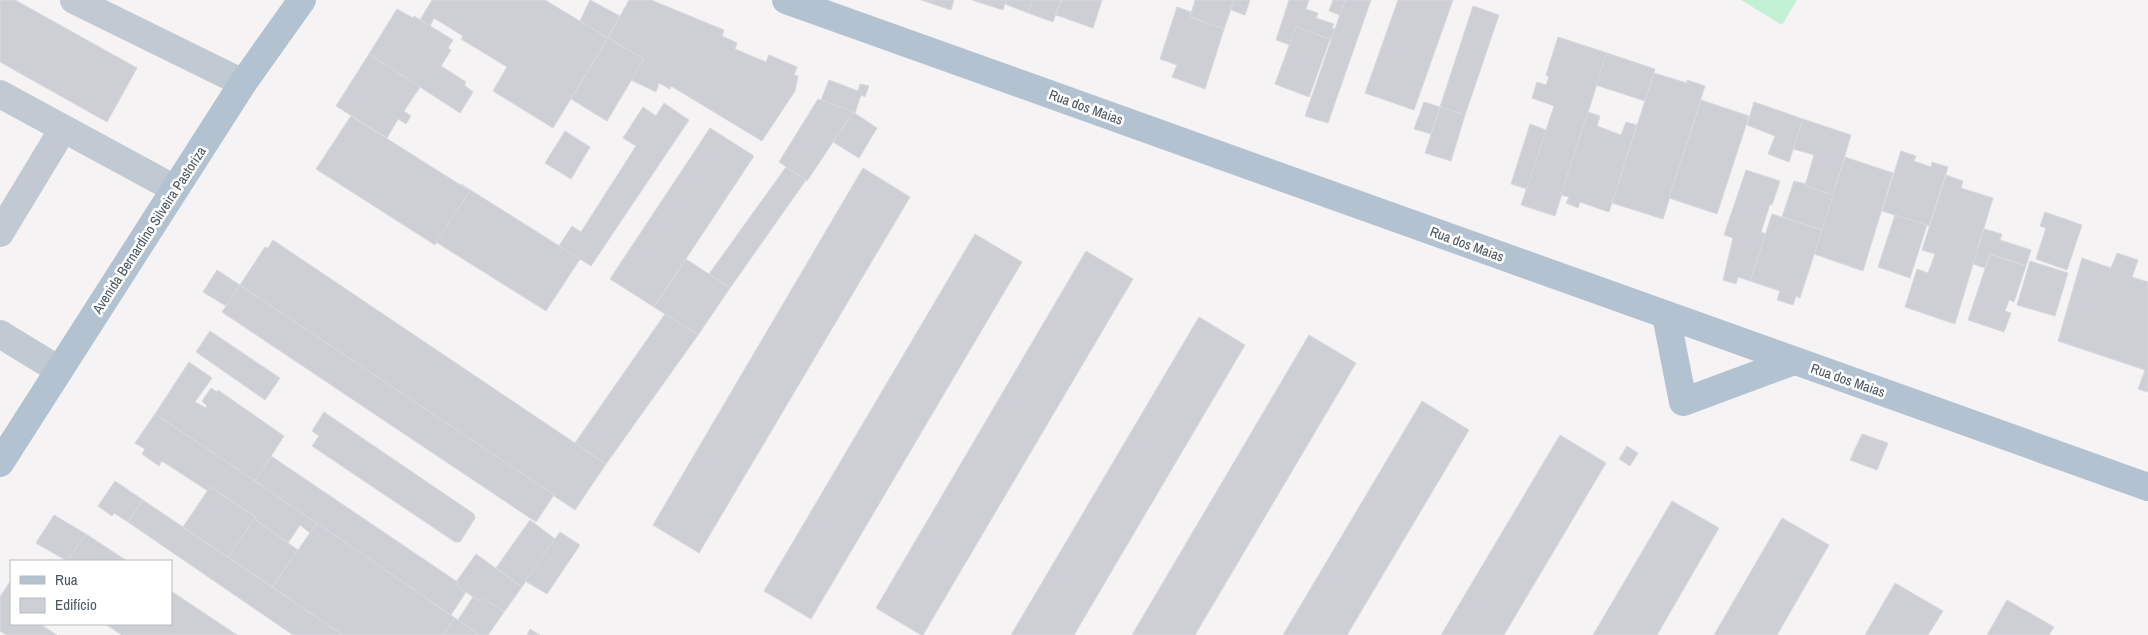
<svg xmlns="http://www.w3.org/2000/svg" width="2148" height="635" font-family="'Archivo Narrow',sans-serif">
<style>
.green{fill:#c3f1d5}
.building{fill:#cdcfd5;stroke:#d7d9de}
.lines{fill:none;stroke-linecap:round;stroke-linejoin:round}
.minor{stroke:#c1cad2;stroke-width:28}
.major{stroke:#b3c2d1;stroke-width:28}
.labels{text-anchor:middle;stroke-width:5;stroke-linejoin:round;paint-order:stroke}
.street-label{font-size:14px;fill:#4a5661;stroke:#fff}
</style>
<rect width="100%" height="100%" fill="#f5f3f3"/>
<!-- green -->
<path class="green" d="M1741,0H1797L1782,25Z"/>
<!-- building -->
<g class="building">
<path d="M0,0H15L137,68L107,122L0,62Z"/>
<path d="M432,0H545L608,38L553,128L493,91L507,67L461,39L463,36L434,18L430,26L420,20Z"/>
<path d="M590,0L620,16L608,38L580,21Z"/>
<path d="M629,0H651L724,30L722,36L737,43L735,49L766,62L769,55L797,67L794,75L798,76L795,91L762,141L671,86L670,89L659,83L656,92L631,80L644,59L608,38Z"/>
<path d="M921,0H954L951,10Z"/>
<path d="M972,0H1006L1003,10Z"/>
<path d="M1006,0H1033L1028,13L1005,4Z"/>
<path d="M1033,0H1061L1053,22L1028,13Z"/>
<path d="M1061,0H1102L1093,28L1056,15Z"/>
<path d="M1195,0H1234L1224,29L1190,17Z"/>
<path d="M1234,0H1250L1245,15L1231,10Z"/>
<path d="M1289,0H1309L1306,9L1318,13L1316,18L1334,24L1332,28L1336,29L1332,40L1296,27L1290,45L1276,40Z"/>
<path d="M1333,0H1345L1340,15L1329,11Z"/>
<path d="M1345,0H1371L1328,123L1305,116Z"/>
<path d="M1398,0H1453L1414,110L1365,93Z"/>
<path d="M1473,6L1499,15L1465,115L1440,107Z"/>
<path d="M1177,7L1191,12L1190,17L1224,29L1205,89L1172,77L1177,65L1160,59Z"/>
<path d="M397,9L413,18L414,16L453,40L448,48L451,50L441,66L466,82L464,85L473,92L460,113L369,54Z"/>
<path d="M1296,27L1330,39L1309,97L1275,84Z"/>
<path d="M1558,37L1607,53L1555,216L1521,205L1554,106L1532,98L1537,82L1546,85L1549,77L1546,75Z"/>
<path d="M608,38L644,59L607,121L571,99Z"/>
<path d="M1607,53L1655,69L1645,101L1596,85Z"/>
<path d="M369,54L420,87L404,111L411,116L406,124L398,119L387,138L336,106Z"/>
<path d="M1654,73L1687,83V80L1705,86L1663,219L1612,203Z"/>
<path d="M829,80L858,91L860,84L869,86L865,97L861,95L855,113L821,100Z"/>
<path d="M818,99L853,112L807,181L779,162Z"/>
<path d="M1701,100L1749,116L1717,214L1669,198Z"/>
<path d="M1424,102L1440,107L1431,134L1414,129Z"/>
<path d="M1754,102L1803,119L1789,162L1768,154L1775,136L1747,125Z"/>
<path d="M664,103L689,120L591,266L559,246L572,226L581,232L636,146L623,138L643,107L656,116Z"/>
<path d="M1440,107L1465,115L1451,161L1425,153Z"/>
<path d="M853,112L877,128L859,158L833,142Z"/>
<path d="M1588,112L1600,116L1597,126L1621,135L1626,122L1637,125L1609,212L1580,202L1578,208L1566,203L1569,197L1561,195Z"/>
<path d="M351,116L470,191L435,245L316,169Z"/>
<path d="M1803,119L1851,135L1833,195L1805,186L1814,155L1793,149Z"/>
<path d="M1530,124L1546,130L1527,189L1511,184Z"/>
<path d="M710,128L754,156L654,307L610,279Z"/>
<path d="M565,131L590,147L571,179L545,163Z"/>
<path d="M1901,151L1916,156L1914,161L1931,167L1932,162L1948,167L1929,226L1882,211Z"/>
<path d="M1845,157L1893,173L1863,271L1814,254Z"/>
<path d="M786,167L806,180L730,288L709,274Z"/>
<path d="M863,168L910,197L699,553L653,525Z"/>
<path d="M1746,170L1780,181L1772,205L1770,204L1761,232L1766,234L1750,281L1738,277L1736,284L1723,280L1733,238L1724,235Z"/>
<path d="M1946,175L1963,181L1961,188L1993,198L1955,324L1905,307L1917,269L1928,273L1935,254L1922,250Z"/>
<path d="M1794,181L1806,184L1805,186L1833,195L1822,230L1782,217Z"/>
<path d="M461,184L580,259L546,311L436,242L470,191Z"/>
<path d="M2045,212L2082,225L2067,270L2036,259L2046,228L2040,226Z"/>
<path d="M1772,214L1822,230L1800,298L1796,296L1793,305L1777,300L1780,291L1750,281Z"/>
<path d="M1895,215L1927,225L1910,278L1878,267Z"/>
<path d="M1984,229L2002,234L2000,240L2031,250L2026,266L1990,254L1985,268L1973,264Z"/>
<path d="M975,234L1022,262L811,619L764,591Z"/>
<path d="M273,240L606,464L575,510L240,285L265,247L268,248Z"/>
<path d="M1086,251L1133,279L923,635H921L876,608Z"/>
<path d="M2117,253L2138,260L2132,277L2148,282V392L2138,389L2145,370L2058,341L2082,258L2111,268Z"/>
<path d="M1990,254L2026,266L2014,302L2009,300L2005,311L2011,313L2004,332L1968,320Z"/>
<path d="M686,259L730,288L698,335L654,307Z"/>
<path d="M2030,261L2068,273L2055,316L2017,305Z"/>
<path d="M217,270L240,285L226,306L203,292Z"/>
<path d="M240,285L554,495L536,522L222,312Z"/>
<path d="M665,314L698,335L606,464L575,443Z"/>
<path d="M1199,317L1245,345L1074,635H1011Z"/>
<path d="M210,331L280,378L265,400L196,352Z"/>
<path d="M1309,335L1356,363L1195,635H1132Z"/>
<path d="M189,362L212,378L195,402L206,408L207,406L202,401L211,388L217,392L218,390L284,436L255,481L155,414Z"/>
<path d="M1422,401L1469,430L1347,635H1283Z"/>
<path d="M324,412L474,514L475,518L460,542H455L312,446L319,436L312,431Z"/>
<path d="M155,414L255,481L317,523L310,533L300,525L288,543L254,519L256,517L210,487L208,491L162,461L159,466L142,454L145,449L135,443Z"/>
<path d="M1862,434L1888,443L1877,470L1850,460Z"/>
<path d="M1560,435L1606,463L1504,635H1441Z"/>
<path d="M1627,446L1638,453L1630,466L1619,459Z"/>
<path d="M271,456L459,583L457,586L466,592L451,615L255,481Z"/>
<path d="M115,481L143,500L128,522L114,513L112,516L98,506Z"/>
<path d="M210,487L256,517L228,557L183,527Z"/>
<path d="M143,500L343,635H293L128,522Z"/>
<path d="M1672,501L1719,528L1657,635H1593Z"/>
<path d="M54,515L86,534L67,561L36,543Z"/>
<path d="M1782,518L1829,545L1777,635H1714Z"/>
<path d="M254,519L298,550L272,587L228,557Z"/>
<path d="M530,520L555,539L522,587L496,568Z"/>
<path d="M317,523L455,618L443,635H343L272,587Z"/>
<path d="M560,532L580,545L547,594L525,581Z"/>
<path d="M86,534L127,561H67Z"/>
<path d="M476,554L522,587L504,612L482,597L479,601L457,586L459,583L456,582Z"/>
<path d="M11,580V624H40L57,635H6L0,631V597Z"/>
<path d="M1895,583L1943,611L1928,635H1865Z"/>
<path d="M171,591L237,635H122L105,624H171Z"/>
<path d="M473,597L479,601L482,597L504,612L488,635H479L458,620Z"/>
<path d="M2007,600L2054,627L2049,635H1987Z"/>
<path d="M455,618L458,620L479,635H443Z"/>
<path d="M530,629L540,635H527Z"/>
</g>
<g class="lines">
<!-- minor -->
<g class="minor">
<path d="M74,0L243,83"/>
<path d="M0,94L175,189"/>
<path d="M0,233L63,129"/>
<path d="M0,334L59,370"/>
</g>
<!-- major -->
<g class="major">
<path d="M786,0L2148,487"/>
<path d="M1666,315L1683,402L1794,361"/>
<path d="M0,463L243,83L302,0"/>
</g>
</g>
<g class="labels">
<!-- street labels -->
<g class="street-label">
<text transform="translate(1086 107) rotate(20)" y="5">Rua dos Maias</text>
<text transform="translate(149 230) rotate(-57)" y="5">Avenida Bernardino Silveira Pastoriza</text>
<text transform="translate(1467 244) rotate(20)" y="5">Rua dos Maias</text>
<text transform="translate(1848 380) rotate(19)" y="5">Rua dos Maias</text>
</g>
</g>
<!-- legend -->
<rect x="10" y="560" width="162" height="65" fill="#ffffff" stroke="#b7bbc0"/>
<rect x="20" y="576" width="25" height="8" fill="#b3c2d1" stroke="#b7bbc0"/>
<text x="55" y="585" font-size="15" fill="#4a5661">Rua</text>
<rect x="20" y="598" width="25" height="15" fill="#cdcfd5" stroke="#b7bbc0"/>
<text x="55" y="610" font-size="15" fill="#4a5661">Edifício</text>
</svg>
